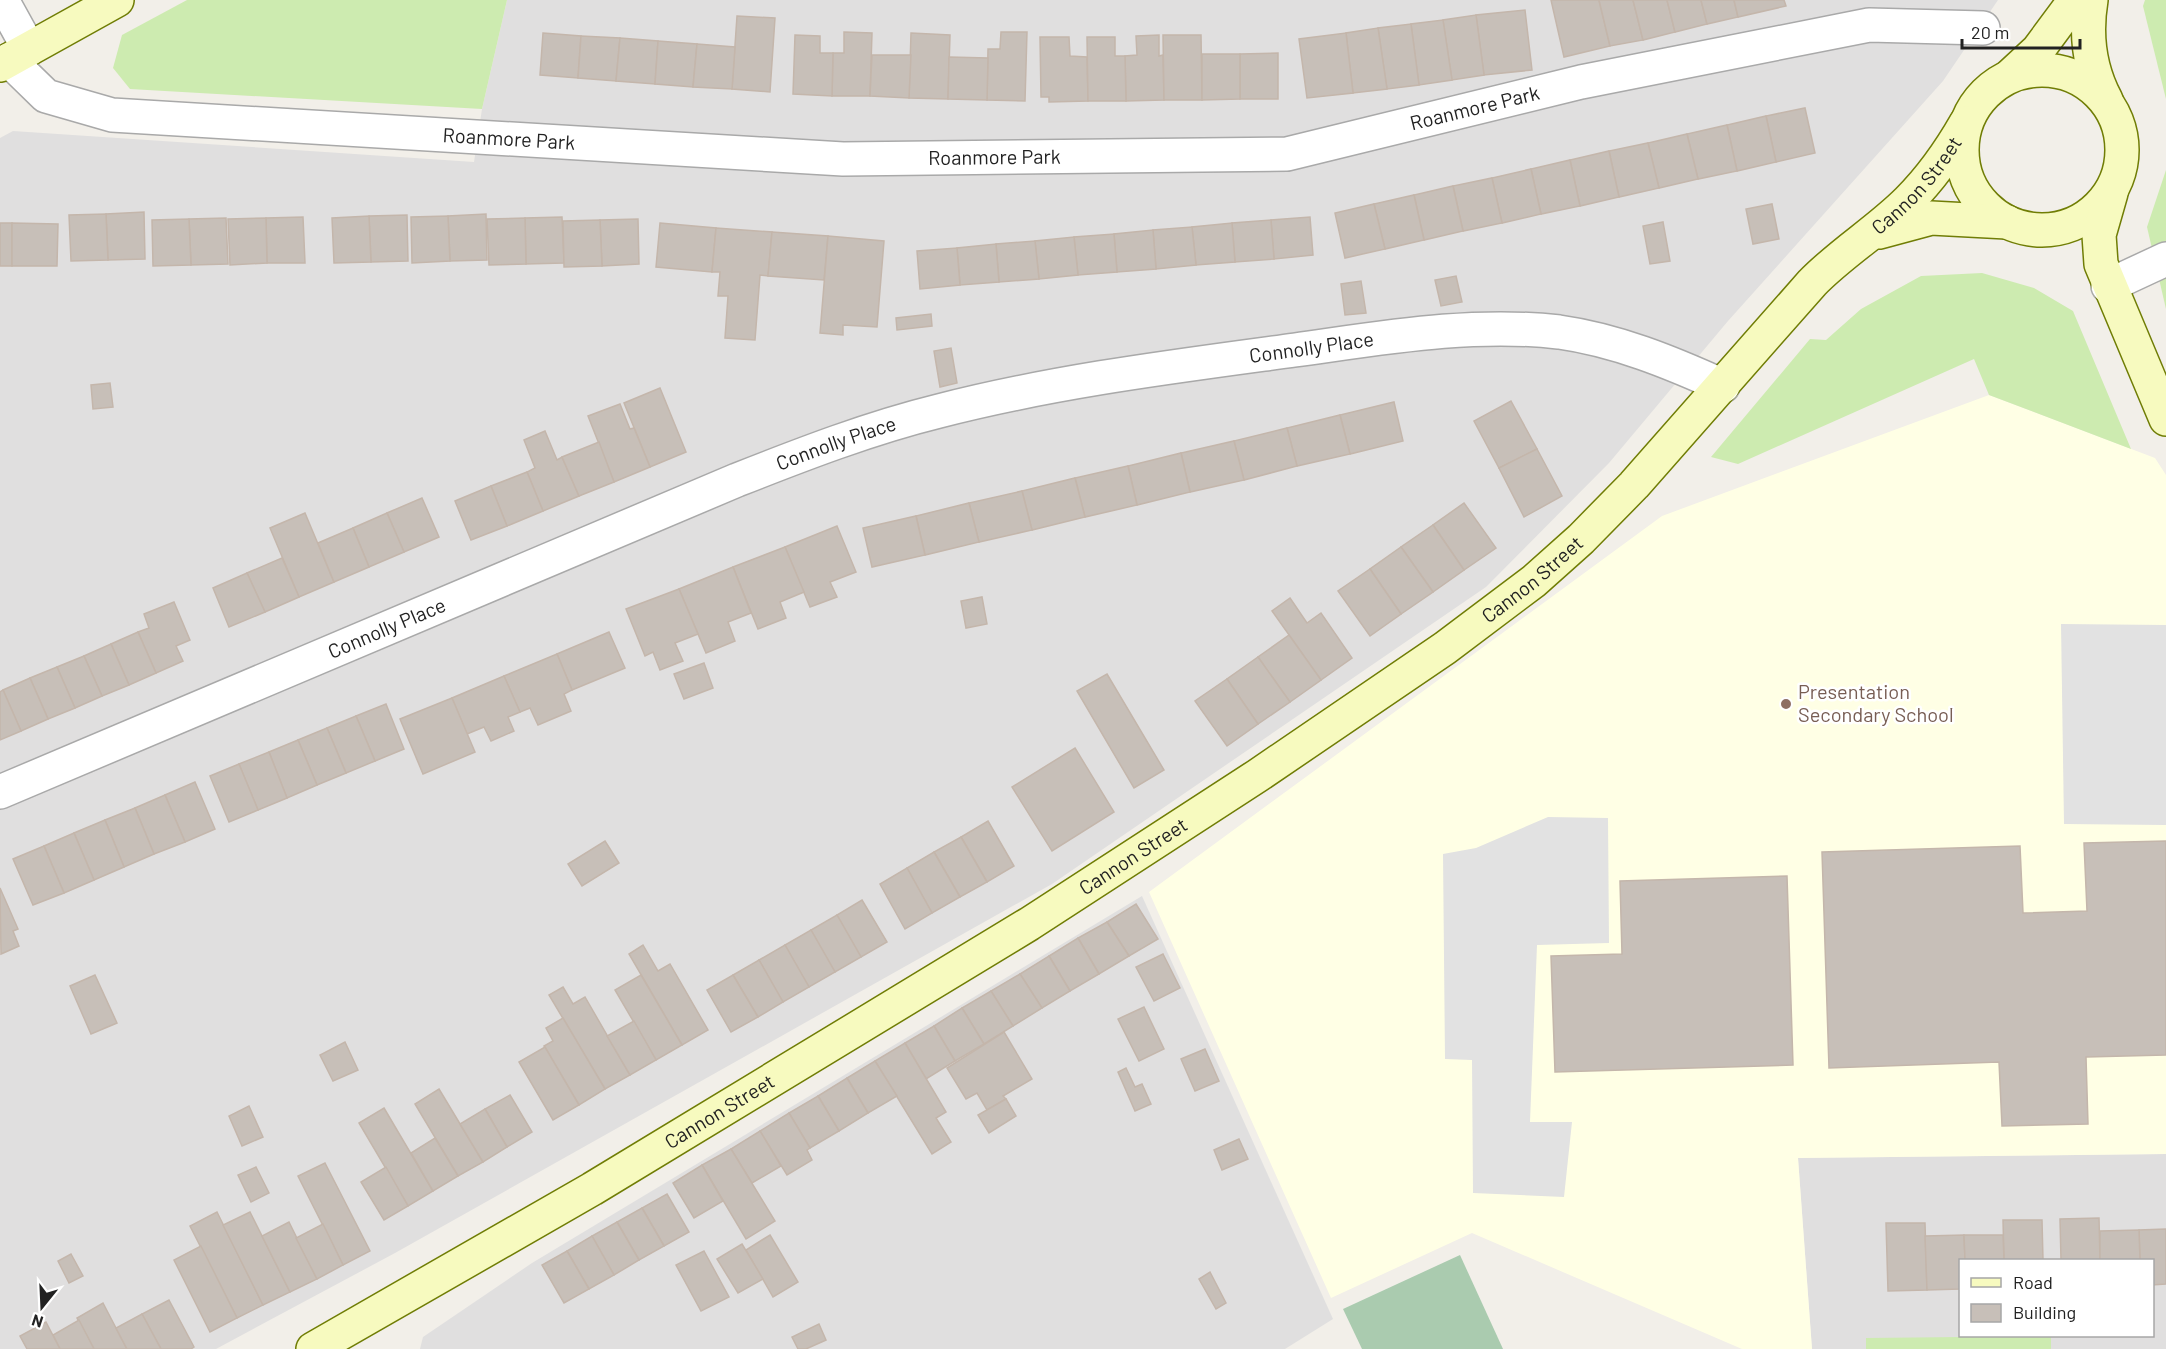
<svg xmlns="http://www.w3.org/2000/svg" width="2166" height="1349" font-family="Barlow,sans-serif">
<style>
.residential{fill:#e0dfdf;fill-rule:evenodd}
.education{fill:#ffffe5}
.grass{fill:#cdebb0}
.cemetery{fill:#aacbaf}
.parking{fill:#e2e2e2}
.building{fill:#c7bfb8;stroke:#c4b6ab;stroke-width:1.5}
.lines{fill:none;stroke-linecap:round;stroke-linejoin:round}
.street-casing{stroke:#a9a9a9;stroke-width:36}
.secondary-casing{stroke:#707d05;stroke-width:36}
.street{stroke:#fff;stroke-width:33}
.secondary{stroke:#f7fabf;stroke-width:33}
.education-dot{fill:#8d6e63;stroke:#fff;stroke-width:2}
.labels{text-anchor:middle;stroke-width:5;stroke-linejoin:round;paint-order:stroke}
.street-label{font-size:20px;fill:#222;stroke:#fff}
.education-label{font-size:20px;fill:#785e54;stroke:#fff;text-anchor:start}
</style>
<rect width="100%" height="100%" fill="#f2efe9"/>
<!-- residential -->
<g class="residential">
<path d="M507,0H1998L1943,81L1728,321L1609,463L1486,587L1052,884L395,1253L216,1349H0V138L13,131L474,162L482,109Z"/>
<path d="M1142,896L1333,1319L1285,1349H420L423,1337L532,1263Z"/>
<path d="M2166,1154V1349H1812L1798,1158ZM1960,1260H2152V1336H1960Z"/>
</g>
<!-- education -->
<path class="education" d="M1989,395L2155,458L2166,475V1154L1798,1158L1812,1349H1742L1472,1233L1331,1298L1149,892L1662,516Z"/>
<!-- grass -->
<g class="grass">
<path d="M187,0H507L482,109L130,89L113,68L122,35Z"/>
<path d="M2145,0H2166V99L2143,6Z"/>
<path d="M2166,170V309L2147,227Z"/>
<path d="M1982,273L2034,288L2073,311L2131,449L1989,395L1974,359L1738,464L1711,457L1810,339L1826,340L1861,309L1921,276Z"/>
<path d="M2051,1336V1349H1866V1338Z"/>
</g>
<!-- cemetery -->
<path class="cemetery" d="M1460,1255L1503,1349H1362L1343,1309Z"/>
<!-- parking -->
<g class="parking">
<path d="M2061,624L2166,625V825L2064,824Z"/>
<path d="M1548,817L1608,818L1609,943L1537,945L1530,1122H1572L1564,1197L1473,1193L1472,1060L1445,1059L1443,854L1476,848Z"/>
</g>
<!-- building -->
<g class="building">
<path d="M1551,0H1599L1610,46L1564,57Z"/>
<path d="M1599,0H1633L1643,40L1610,46Z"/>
<path d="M1633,0H1667L1675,32L1643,40Z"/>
<path d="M1667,0H1701L1707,24L1675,32Z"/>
<path d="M1701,0H1734L1738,17L1707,24Z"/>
<path d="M1734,0H1784L1786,6L1738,17Z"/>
<path d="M1525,10L1532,70L1484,75L1476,15Z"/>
<path d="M1476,15L1484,75L1452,80L1443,20Z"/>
<path d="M737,16L775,18L770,92L732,89Z"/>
<path d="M1443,20L1452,80L1419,85L1411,24Z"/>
<path d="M1411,24L1419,85L1387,89L1378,28Z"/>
<path d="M1378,28L1387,89L1353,93L1346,33Z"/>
<path d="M844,32L872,33L870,96H832L833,53H844Z"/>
<path d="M1001,32H1027L1025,101L987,100L988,49H1000Z"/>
<path d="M543,33L581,36L578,78L540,75Z"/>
<path d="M911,33L950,35L948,99L909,98Z"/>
<path d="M1346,33L1353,93L1307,98L1299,39Z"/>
<path d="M795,35L820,36V53H833L832,96L793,94Z"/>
<path d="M1159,35V56L1163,55L1164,100L1126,101L1125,56L1137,55L1136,36Z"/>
<path d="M1163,35H1201L1202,100H1164Z"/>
<path d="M581,36L620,38L616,81L578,78Z"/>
<path d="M1040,37H1069L1070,56L1087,57L1088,101L1049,102V97H1041Z"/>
<path d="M1087,37H1115V56H1125L1126,101H1088Z"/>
<path d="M620,38L658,41L655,84L616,81Z"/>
<path d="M658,41L697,44L693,87L655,84Z"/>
<path d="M697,44L735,47L732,89L693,87Z"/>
<path d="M1278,53V99H1240V54Z"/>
<path d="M1202,54H1240V99L1202,100Z"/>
<path d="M872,55H911L909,98L870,96Z"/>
<path d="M949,57L988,58L987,100L948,99Z"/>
<path d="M1805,108L1815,153L1776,162L1766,116Z"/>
<path d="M1766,116L1776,162L1737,171L1727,125Z"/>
<path d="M1727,125L1737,171L1698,179L1687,134Z"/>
<path d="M1687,134L1698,179L1659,188L1648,143Z"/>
<path d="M1648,143L1659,188L1619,197L1609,151Z"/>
<path d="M1609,151L1619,197L1580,206L1570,160Z"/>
<path d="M1570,160L1580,206L1541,214L1531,169Z"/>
<path d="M1531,169L1541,214L1502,223L1492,178Z"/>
<path d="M1492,178L1502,223L1463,231L1453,186Z"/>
<path d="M1453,186L1463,231L1424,240L1414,195Z"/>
<path d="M1414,195L1424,240L1385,249L1374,204Z"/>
<path d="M1374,204L1385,249L1345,258L1335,213Z"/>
<path d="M1772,204L1779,239L1753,244L1746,209Z"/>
<path d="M144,212L145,259L108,260L106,214Z"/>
<path d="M106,214L108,260L71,261L69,215Z"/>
<path d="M486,214L487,260L450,261L448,216Z"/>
<path d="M407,215L408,261L371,262L369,216Z"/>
<path d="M369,216L371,262L334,263L332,218Z"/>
<path d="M448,216L450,261L412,263L411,217Z"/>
<path d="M303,217L305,263H267L266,218Z"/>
<path d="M562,217L564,263L526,264L525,218Z"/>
<path d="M1310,217L1313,255L1274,259L1271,220Z"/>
<path d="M226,218L228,264L191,265L189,219Z"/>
<path d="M266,218L267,263L230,265L228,219Z"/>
<path d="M525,218L526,264L489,265L487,219Z"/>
<path d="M189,219L191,265L153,266L152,220Z"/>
<path d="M638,219L639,264L602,266L600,220Z"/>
<path d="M600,220L602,266L564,267L563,221Z"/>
<path d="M1271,220L1274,259L1235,262L1232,223Z"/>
<path d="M1663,222L1670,261L1650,264L1643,226Z"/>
<rect x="0" y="223" width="12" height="43"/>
<path d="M12,223L58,224L57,266H12Z"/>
<path d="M660,223L716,228L712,272L656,267Z"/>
<path d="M1232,223L1235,262L1196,265L1192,227Z"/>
<path d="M1192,227L1196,265L1156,269L1153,230Z"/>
<path d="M716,228L772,232L768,276L760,275L755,340L725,338L728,296H718L720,272H712Z"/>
<path d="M1153,230L1156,269L1117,272L1114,234Z"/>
<path d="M772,232L828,236L824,280L768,276Z"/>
<path d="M1114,234L1117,272L1078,275L1074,237Z"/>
<path d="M828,236L884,241L877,327L843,325V335L820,333Z"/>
<path d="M1074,237L1078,275L1039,279L1035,241Z"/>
<path d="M1035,241L1039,279L999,282L996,244Z"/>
<path d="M996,244L999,282L960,285L957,248Z"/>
<path d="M957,248L960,285L920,289L917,251Z"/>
<path d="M1456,276L1462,302L1441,306L1435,280Z"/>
<path d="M1361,281L1366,313L1345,315L1341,284Z"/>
<path d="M931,314L932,326L897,330L896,318Z"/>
<path d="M951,348L957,383L940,387L934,351Z"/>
<path d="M110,383L113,407L93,409L91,385Z"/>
<path d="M660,388L686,452L650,467L624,403Z"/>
<path d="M1511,401L1537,449L1499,468L1474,421Z"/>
<path d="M1394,402L1403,441L1350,454L1340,415Z"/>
<path d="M620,404L630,429L634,428L650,467L614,482L588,416Z"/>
<path d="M1340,415L1350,454L1297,466L1287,428Z"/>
<path d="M1287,428L1297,466L1244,480L1234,441Z"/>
<path d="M545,431L557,460L562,457L579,496L543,511L527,472L535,468L524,440Z"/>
<path d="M1234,441L1244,480L1190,492L1181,453Z"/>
<path d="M599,442L614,482L579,496L562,457Z"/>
<path d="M1537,449L1562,496L1524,517L1499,468Z"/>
<path d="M1181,453L1190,492L1137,505L1128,466Z"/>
<path d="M1128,466L1137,505L1085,517L1075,478Z"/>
<path d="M527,472L543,511L507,526L491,486Z"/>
<path d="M1075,478L1085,517L1032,530L1022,491Z"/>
<path d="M491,486L507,526L471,540L455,501Z"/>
<path d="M1022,491L1032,530L979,542L969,503Z"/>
<path d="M422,498L439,537L404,552L387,513Z"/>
<path d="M969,503L979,542L925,555L916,516Z"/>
<path d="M1464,503L1496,548L1464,570L1433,525Z"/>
<path d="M305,513L334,582L299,597L270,528Z"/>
<path d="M387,513L404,552L369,567L353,528Z"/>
<path d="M916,516L925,555L872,567L863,528Z"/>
<path d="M1433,525L1464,570L1433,592L1401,547Z"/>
<path d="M837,526L856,572L830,582L837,597L810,607L785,547Z"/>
<path d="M353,528L369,567L334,582L318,543Z"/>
<path d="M785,547L804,592L780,602L786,618L758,629L733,567Z"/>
<path d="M1401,547L1433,592L1401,614L1370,569Z"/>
<path d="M282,558L299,597L265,612L247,573Z"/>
<path d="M733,567L751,613L728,622L735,641L706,653L679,589Z"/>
<path d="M1370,569L1401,614L1370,636L1338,591Z"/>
<path d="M247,573L265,612L229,627L213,588Z"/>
<path d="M679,589L698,634L675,643L683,661L660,670L653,652L645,656L626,609Z"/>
<path d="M982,597L987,624L966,628L961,601Z"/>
<path d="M1290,598L1307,623L1321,613L1352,658L1321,680L1272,611Z"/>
<path d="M174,602L190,640L176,646L183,661L156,673L138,632L149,628L144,614Z"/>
<path d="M138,632L156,673L129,685L111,644Z"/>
<path d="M609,632L625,668L572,690L557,654Z"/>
<path d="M1289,635L1321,680L1290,702L1258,657Z"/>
<path d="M111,644L129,685L102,696L84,656Z"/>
<path d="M557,654L572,690L564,694L571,711L538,725L530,708L520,712L504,676Z"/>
<path d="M84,656L102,696L75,708L57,667Z"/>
<path d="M1258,657L1290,702L1258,724L1227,679Z"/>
<path d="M704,663L713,688L684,699L674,674Z"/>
<path d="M57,667L75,708L48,719L30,678Z"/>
<path d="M1107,674L1164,770L1134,788L1077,691Z"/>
<path d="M504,676L520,712L508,717L514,731L491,741L484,727L467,734L452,698Z"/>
<path d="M30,678L48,719L21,731L3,690Z"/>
<path d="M1227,679L1258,724L1227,746L1195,701Z"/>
<path d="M3,690L21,731L0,740V692Z"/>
<path d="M452,698L475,752L423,774L400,719Z"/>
<path d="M386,704L404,749L375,761L356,716Z"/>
<path d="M356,716L375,761L346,773L327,728Z"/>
<path d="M327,728L346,773L317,785L298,740Z"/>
<path d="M298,740L317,785L287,798L269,752Z"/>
<path d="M1075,748L1114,812L1052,851L1012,787Z"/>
<path d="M269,752L287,798L258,810L239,764Z"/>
<path d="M239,764L258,810L229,822L210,776Z"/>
<path d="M195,782L215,829L185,842L165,795Z"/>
<path d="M165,795L185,842L154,854L135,808Z"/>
<path d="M135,808L154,854L124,867L105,820Z"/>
<path d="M105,820L124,867L94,880L74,833Z"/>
<path d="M988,821L1014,866L987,882L961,837Z"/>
<path d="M74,833L94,880L64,893L44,846Z"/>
<path d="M961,837L987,882L960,897L934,852Z"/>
<path d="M605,841L619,863L582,886L568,864Z"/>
<path d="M2166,841V1055L2086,1057L2088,1124L2002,1126L1999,1062L1829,1068L1822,852L2020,846L2023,913L2087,911L2084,843Z"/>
<path d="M44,846L64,893L33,905L13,859Z"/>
<path d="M934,852L960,897L932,913L907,868Z"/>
<path d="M907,868L932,913L905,929L880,884Z"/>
<path d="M1787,876L1793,1065L1555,1072L1551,956L1622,954L1620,881Z"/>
<path d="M0,888L18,929L13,931L19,946L1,954Z"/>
<path d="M862,900L887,942L861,957L837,915Z"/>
<path d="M1136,904L1158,939L1129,956L1107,922Z"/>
<path d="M837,915L861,957L835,972L811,930Z"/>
<path d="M1107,922L1129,956L1099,974L1078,938Z"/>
<path d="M811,930L835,972L809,987L785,945Z"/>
<path d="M1078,938L1099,974L1070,991L1049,956Z"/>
<path d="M643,945L658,971L670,964L708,1030L682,1045L629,954Z"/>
<path d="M785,945L809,987L783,1002L759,960Z"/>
<path d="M1163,954L1180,988L1154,1001L1136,967Z"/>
<path d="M1049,956L1070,991L1042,1008L1020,974Z"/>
<path d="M759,960L783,1002L758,1017L733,975Z"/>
<path d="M1020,974L1042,1008L1013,1026L991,991Z"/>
<path d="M95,975L117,1023L91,1034L70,986Z"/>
<path d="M641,975L682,1045L656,1060L615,990Z"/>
<path d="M733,975L758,1017L731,1032L707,990Z"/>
<path d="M563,987L573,1004L585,997L630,1075L605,1089L549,995Z"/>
<path d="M991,991L1013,1026L984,1044L962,1008Z"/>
<path d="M1144,1007L1164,1049L1139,1061L1118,1019Z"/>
<path d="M962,1008L984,1044L955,1061L934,1026Z"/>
<path d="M563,1018L605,1089L579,1105L544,1046L553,1041L546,1028Z"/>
<path d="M634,1021L656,1060L630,1075L607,1036Z"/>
<path d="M934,1026L955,1061L926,1079L905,1043Z"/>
<path d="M1004,1032L1032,1079L1003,1096L1006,1099L987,1110L977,1093L966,1099L947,1068Z"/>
<path d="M345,1042L358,1070L333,1081L320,1055Z"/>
<path d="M905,1043L946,1112L936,1118L951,1142L932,1154L875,1061Z"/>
<path d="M545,1047L579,1105L553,1120L519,1062Z"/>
<path d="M1205,1049L1219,1081L1195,1091L1181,1059Z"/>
<path d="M875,1061L897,1096L868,1113L847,1078Z"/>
<path d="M1126,1068L1135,1087L1142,1084L1151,1104L1135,1111L1118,1072Z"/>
<path d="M847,1078L868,1113L839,1131L818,1096Z"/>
<path d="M439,1089L483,1162L458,1176L415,1104Z"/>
<path d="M510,1095L532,1132L507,1147L485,1109Z"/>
<path d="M818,1096L839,1131L810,1148L789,1113Z"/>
<path d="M1006,1099L1016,1116L989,1133L978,1115Z"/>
<path d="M249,1106L263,1137L242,1146L229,1116Z"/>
<path d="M384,1108L433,1191L408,1206L359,1123Z"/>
<path d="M485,1109L507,1147L483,1162L460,1124Z"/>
<path d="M789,1113L810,1148L807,1150L812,1160L787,1175L760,1131Z"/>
<path d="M760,1131L781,1166L752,1183L731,1149Z"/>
<path d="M435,1138L458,1176L433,1191L411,1153Z"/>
<path d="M1239,1139L1248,1159L1222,1170L1214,1150Z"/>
<path d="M731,1149L775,1221L746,1239L702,1165Z"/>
<path d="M325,1163L370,1251L343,1265L298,1176Z"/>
<path d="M702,1165L723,1201L694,1218L673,1183Z"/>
<path d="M256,1167L269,1193L251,1202L238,1175Z"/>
<path d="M386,1167L408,1206L384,1220L361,1182Z"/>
<path d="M667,1194L689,1232L664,1246L642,1208Z"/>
<path d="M642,1208L664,1246L639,1260L617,1222Z"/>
<path d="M217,1212L263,1305L237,1318L190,1226Z"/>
<path d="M250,1212L290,1292L263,1305L223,1225Z"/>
<path d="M2099,1218L2100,1260H2061L2060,1219Z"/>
<path d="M2003,1220H2042L2043,1260H2004Z"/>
<path d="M289,1222L317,1279L290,1292L262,1236Z"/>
<path d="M617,1222L639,1260L614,1275L592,1236Z"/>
<path d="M1886,1223H1925L1927,1290L1888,1291Z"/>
<path d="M323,1224L343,1265L317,1279L296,1238Z"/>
<path d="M2166,1229V1284L2152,1285V1260H2140L2139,1230Z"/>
<path d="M2139,1230L2140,1260H2100V1231Z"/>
<path d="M770,1235L798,1282L773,1297L746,1250Z"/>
<path d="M1964,1235L1965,1260H1960V1289L1927,1290L1925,1236Z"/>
<path d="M1964,1235H2003L2004,1260H1965Z"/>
<path d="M592,1236L614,1275L589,1289L567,1251Z"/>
<path d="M742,1244L763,1279L738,1293L717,1259Z"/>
<path d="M201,1246L237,1318L210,1332L174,1260Z"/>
<path d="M567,1251L589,1289L564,1303L542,1265Z"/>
<path d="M704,1251L729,1297L701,1311L676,1265Z"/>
<path d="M71,1254L83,1276L69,1283L58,1261Z"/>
<path d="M1210,1272L1226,1303L1216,1309L1199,1279Z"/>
<path d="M169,1300L194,1347L191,1349H161L142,1314Z"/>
<path d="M103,1303L116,1328L127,1349H94L77,1318Z"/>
<path d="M142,1314L161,1349H127L116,1328Z"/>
<path d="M79,1320L94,1349H60L53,1335Z"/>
<path d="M46,1322L60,1349H27L20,1336Z"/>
<path d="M819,1324L826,1340L806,1349H798L792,1337Z"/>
</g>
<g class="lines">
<!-- street casing -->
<g class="street-casing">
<g id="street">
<path d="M2,0L29,49"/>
<path id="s1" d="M9,60L46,96L112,115L843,159L1287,154L1581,82L1869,25L1983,28"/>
<path d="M2108,286L2166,259"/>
<path id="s2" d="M0,792L737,480C803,454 870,428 939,411C1055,381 1177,366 1295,350C1382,338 1471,322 1559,332C1616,340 1670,362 1723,386"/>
</g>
</g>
<!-- secondary casing -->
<g class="secondary-casing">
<g id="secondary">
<path d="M2091,0C2085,36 2089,68 2106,100"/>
<path d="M0,65L117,0"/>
<circle cx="2042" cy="150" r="80"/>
<path d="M2011,75L2038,50L2075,0"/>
<path d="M2111,193L2099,235L2101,264L2166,419"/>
<path d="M1879,232L1931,218L2007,222"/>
<path id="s3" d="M313,1349L592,1189L1029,924L1257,776L1445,648L1534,581L1581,539L1634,485L1812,283C1841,253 1878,231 1908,201C1931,178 1950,151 1966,123"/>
</g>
</g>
<!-- street -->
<use href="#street" class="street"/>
<!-- secondary -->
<use href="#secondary" class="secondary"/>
</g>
<!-- markers -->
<circle class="education-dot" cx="1786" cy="704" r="6"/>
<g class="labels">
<!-- street labels -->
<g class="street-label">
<text dy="7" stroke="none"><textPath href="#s1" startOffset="1490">Roanmore Park</textPath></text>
<text dy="7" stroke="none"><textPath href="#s1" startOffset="518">Roanmore Park</textPath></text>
<text dy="7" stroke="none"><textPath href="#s1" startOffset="1004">Roanmore Park</textPath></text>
<text dy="7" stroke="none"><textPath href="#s3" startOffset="1995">Cannon Street</textPath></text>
<text dy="7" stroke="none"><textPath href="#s2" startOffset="1392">Connolly Place</textPath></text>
<text dy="7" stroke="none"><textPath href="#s2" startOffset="906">Connolly Place</textPath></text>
<text dy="7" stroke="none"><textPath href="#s3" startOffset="1443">Cannon Street</textPath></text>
<text dy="7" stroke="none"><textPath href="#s2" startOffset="420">Connolly Place</textPath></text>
<text dy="7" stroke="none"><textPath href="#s3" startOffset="957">Cannon Street</textPath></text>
<text dy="7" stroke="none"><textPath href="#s3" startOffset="471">Cannon Street</textPath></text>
</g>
<!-- education labels -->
<g class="education-label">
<text x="1798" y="699">Presentation<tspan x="1798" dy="23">Secondary School</tspan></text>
</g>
</g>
<!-- legend -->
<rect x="1959" y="1259" width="195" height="78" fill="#ffffff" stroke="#a7a7a7" stroke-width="1.5"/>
<rect x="1971" y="1278" width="30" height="9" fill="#f7fabf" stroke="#a7a7a7" stroke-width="1.5"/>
<text x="2013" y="1289" font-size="18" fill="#222222">Road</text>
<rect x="1971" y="1304" width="30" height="18" fill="#c7bfb8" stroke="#a7a7a7" stroke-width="1.5"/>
<text x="2013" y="1319" font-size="18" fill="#222222">Building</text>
<!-- north arrow -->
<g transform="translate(42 1307) rotate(198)" stroke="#ffffff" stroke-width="4.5" paint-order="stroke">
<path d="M0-4.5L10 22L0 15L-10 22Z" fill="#222222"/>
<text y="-9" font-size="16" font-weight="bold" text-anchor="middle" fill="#222222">N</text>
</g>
<!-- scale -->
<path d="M1962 39v9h118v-9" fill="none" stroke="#222222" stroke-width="3"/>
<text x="1971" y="39" font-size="18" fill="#222222" stroke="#ffffff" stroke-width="4.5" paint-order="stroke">20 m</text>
</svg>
